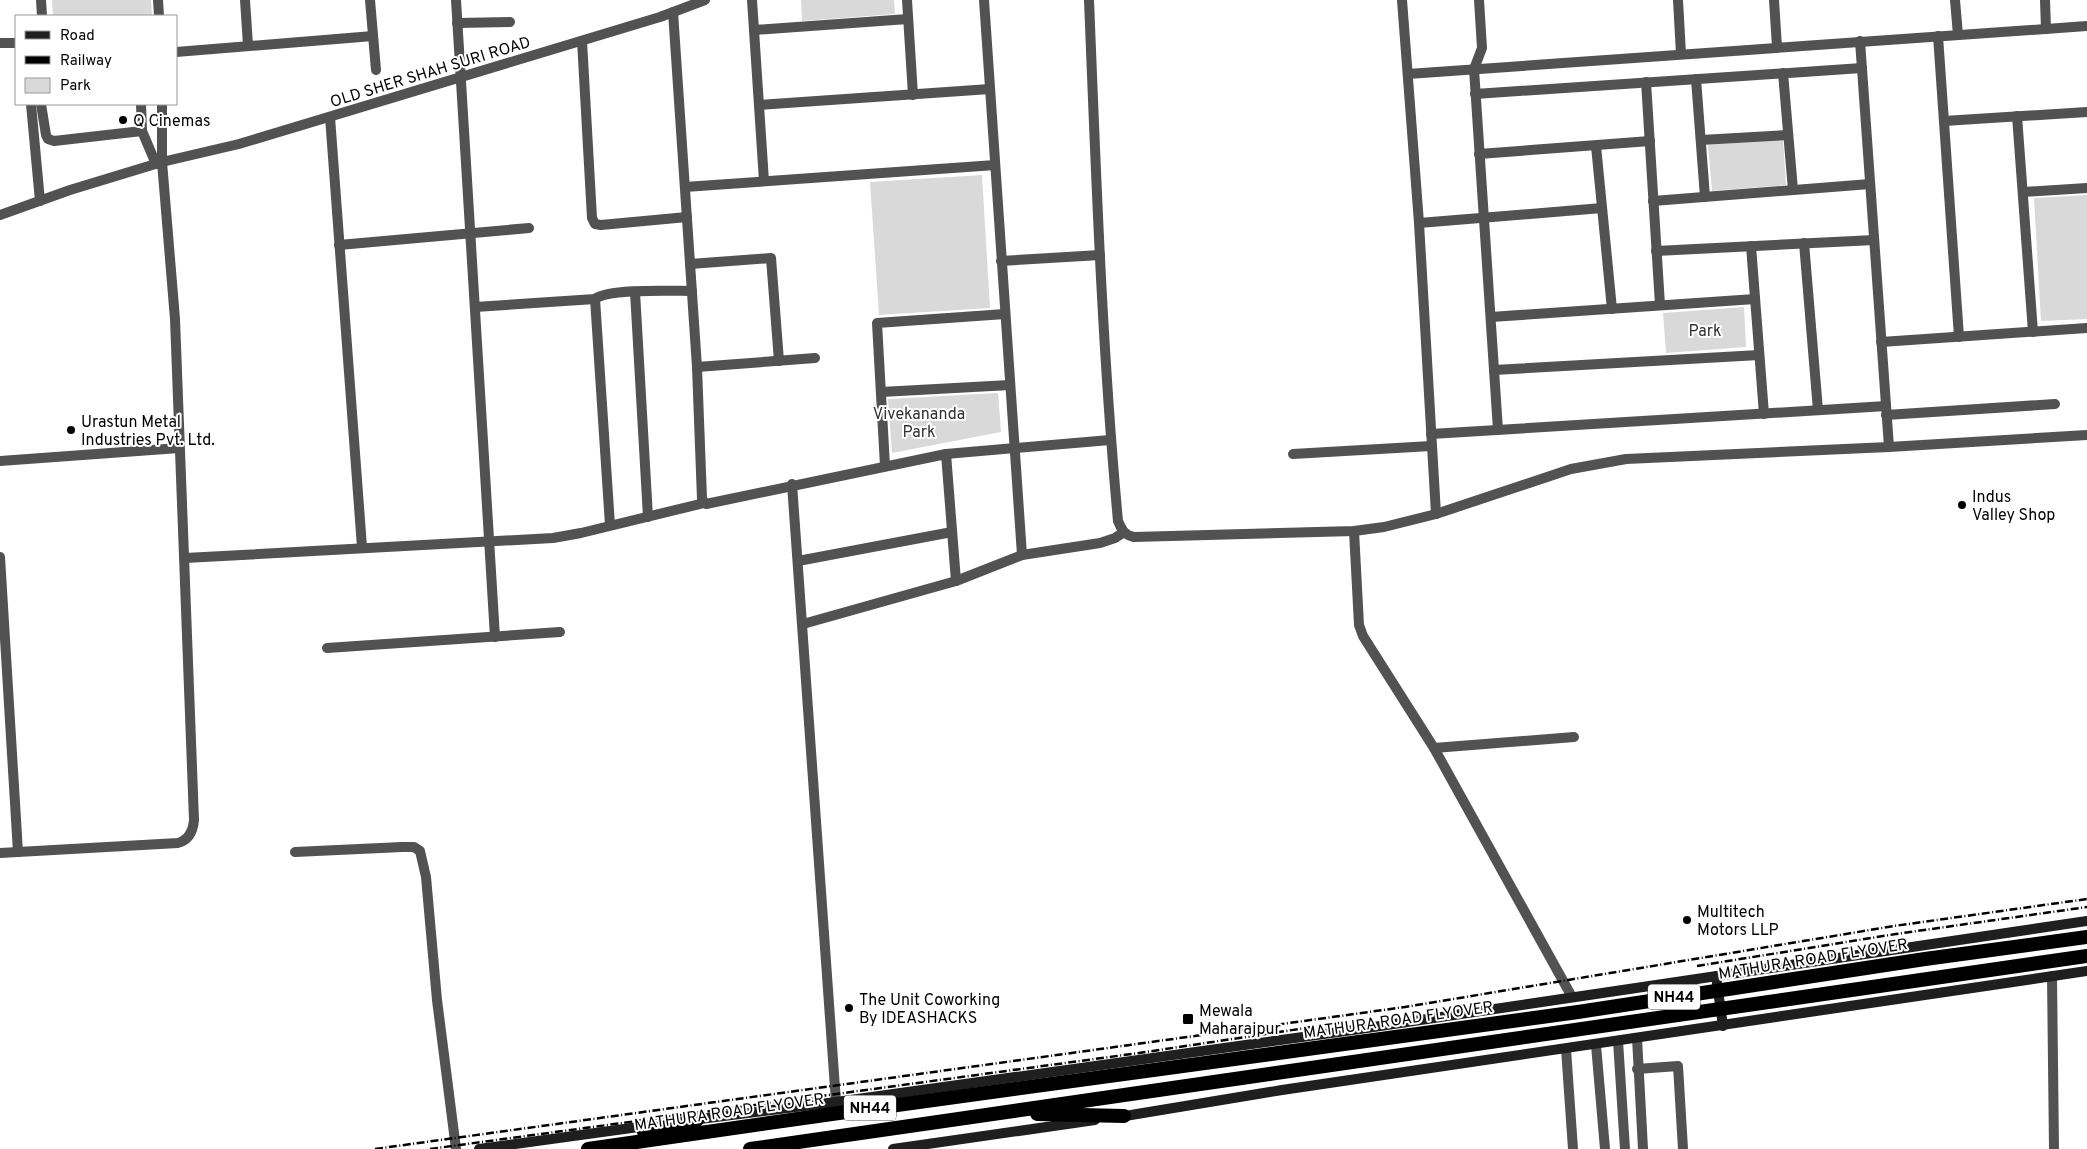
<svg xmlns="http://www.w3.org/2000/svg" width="2087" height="1149" font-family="Overpass,sans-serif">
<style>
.green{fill:#d9d9d9}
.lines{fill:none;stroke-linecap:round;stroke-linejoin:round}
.minor{stroke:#525252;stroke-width:10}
.tertiary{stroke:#525252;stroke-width:10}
.secondary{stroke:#1f1f1f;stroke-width:10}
.trunk{stroke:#000;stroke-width:14}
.rail{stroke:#000;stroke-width:2.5;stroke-dasharray:8 2.5 1 2.5;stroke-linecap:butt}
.poi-dot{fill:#000;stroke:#fff;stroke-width:2}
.labels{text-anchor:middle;stroke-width:4;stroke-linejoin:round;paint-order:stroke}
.shield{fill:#fff;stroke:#4c4c4c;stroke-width:1}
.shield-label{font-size:15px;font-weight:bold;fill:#000}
.street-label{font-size:16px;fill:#000;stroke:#fff}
.poi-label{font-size:16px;fill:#000;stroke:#fff;text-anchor:start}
.park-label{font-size:16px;fill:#303030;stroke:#fff}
</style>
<rect width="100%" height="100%" fill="#fff"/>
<!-- green -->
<g class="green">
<path d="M52,0H151L152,16H53Z"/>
<path d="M801,0H894L895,14L802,21Z"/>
<path d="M1783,139L1786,185L1712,191L1708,145Z"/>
<path d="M982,175L990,308L879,315L870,182Z"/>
<path d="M2087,195V319L2041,321L2034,198Z"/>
<path d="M1744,307L1746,347L1666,353L1663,313Z"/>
<path d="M998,393L1001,432L892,453L888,399Z"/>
</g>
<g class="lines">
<!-- minor -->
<g class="minor">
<path d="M41,0L42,16"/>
<path d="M245,0L248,45"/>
<path d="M370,0L376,70"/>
<path d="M456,0L495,637"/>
<path d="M752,0L764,181"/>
<path d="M907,0L913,95"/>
<path d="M984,0L1022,555"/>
<path d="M1402,0L1419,223L1436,514"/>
<path d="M1479,0L1482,48L1474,69L1498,430"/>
<path d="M1678,0L1681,54"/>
<path d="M1774,0L1777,47"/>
<path d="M1955,0L1958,35"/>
<path d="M2045,0L2046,29"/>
<path d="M673,12L697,367L702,499L706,504L946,454L1110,440"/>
<path d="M457,23L510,22"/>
<path d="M754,30L908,19"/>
<path d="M1938,36L1959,337"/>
<path d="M582,41L592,218L595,224L601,225L687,217"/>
<path d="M1860,41L1889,447"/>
<path d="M0,43H16"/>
<path d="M176,52L373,36"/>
<path d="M1783,73L1793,190"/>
<path d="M1408,74L2087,26"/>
<path d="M1696,79L1705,197"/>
<path d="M1646,82L1660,305"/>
<path d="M1475,94L1862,68"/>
<path d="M31,104L40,201"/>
<path d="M41,104L46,135L48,139L54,141L142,131"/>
<path d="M141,104L142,131L156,164"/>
<path d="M759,105L990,89"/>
<path d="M2017,116L2033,332"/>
<path d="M330,117L362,547"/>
<path d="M1944,121L2087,112"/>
<path d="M1701,140L1788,135"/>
<path d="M1596,146L1612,309"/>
<path d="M1479,154L1650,141"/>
<path d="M685,187L995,165"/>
<path d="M2023,192L2087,188"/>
<path d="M1653,201L1870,184"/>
<path d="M0,215L70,190L162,162L175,319L194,820C193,831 189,840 178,843L0,853"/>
<path d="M1419,223L1602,208"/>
<path d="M1804,243L1818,410"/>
<path d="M339,245L529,228"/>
<path d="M1751,246L1764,414"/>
<path d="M1656,251L1874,240"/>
<path d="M1001,261L1100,255"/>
<path d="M690,264L771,258L779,361"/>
<path d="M635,292L648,517"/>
<path d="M595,299L610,525"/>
<path d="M475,307L595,299C609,288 672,291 692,291"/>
<path d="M1491,317L1755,299"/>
<path d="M1881,342L2087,328"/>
<path d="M697,367L815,358"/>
<path d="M1494,370L1759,355"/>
<path d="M881,392L1010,385"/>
<path d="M1886,415L2055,404"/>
<path d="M1431,434L1886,406"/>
<path d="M946,454L956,581"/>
<path d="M1293,454L1431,446"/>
<path d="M0,461L179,448"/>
<path d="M885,466L877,323L1005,314"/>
<path d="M792,484L836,1102"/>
<path d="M0,557L18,852"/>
<path d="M185,558L553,538L581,533L704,503"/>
<path d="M798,561L952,532"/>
<path d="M803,624L956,581L1022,555L1100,543L1115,538L1124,532"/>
<path d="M327,648L560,632"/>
<path d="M1434,748L1574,737"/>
<path d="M295,852L402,847H414L420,851L426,877L437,1000L456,1149"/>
<path d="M2052,976L2054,1149"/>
<path d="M1637,1038L1643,1149"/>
<path d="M1566,1049L1573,1149"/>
<path d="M1637,1069L1678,1066L1683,1149"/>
</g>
<!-- tertiary -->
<g class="tertiary">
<path d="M158,0L159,16"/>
<path d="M1089,0C1096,174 1102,348 1118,521C1122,530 1124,535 1134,537L1354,531L1384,527L1436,514L1571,469L1626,459L1889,447L2087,435"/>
<path d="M162,104V162L239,144L660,17L705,0"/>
<path d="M1354,531L1359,625L1363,636L1434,748L1572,997"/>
<path d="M1618,1041L1625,1149"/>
<path d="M1596,1045L1605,1149"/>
</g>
<!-- secondary -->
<g class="secondary">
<path d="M1716,976L1723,1026"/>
<path d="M1119,1117L1282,1090L2087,971"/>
<path d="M692,1120L836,1102L1360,1029L2087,921"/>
<path d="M479,1149L653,1125"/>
<path d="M893,1149L1095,1120"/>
</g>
<!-- trunk -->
<g class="trunk">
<path d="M1037,1114L1124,1116"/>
<path d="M644,1132L697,1120"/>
<path d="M588,1149L839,1113L1578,1012L1925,959L2087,937"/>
<path d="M750,1149L2087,956"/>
</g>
<!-- rail -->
<g class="rail">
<path d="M1697,966L1896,934L2087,907"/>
<path d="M375,1149L1405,1007L1894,926L2087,899"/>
<path d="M430,1149L1139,1053L1339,1023"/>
</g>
</g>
<!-- markers -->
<g class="poi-dot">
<circle cx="123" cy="120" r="5"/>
<circle cx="71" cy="430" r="5"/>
<circle cx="1962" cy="505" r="5"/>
<circle cx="1687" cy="920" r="5"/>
<circle cx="849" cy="1008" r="5"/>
<rect x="1182" y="1013" width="12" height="12" rx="2.5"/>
</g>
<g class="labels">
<!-- shield labels -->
<g class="shield">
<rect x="1648" y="984.5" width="52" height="25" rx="4"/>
<rect x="844" y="1095.5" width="52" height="25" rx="4"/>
</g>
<g class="shield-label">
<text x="1674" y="1002">NH44</text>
<text x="870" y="1113">NH44</text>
</g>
<!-- street labels -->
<g class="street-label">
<text transform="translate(430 71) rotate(-17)" y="6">OLD SHER SHAH SURI ROAD</text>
<text transform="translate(1813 958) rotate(-9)" y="6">MATHURA ROAD FLYOVER</text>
<text transform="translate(1398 1019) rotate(-8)" y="6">MATHURA ROAD FLYOVER</text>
<text transform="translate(729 1111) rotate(-8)" y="6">MATHURA ROAD FLYOVER</text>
</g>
<!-- poi labels -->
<g class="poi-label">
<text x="133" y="126">Q Cinemas</text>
<text x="81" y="427">Urastun Metal<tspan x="81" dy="18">Industries Pvt. Ltd.</tspan></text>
<text x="1972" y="502">Indus<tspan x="1972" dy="18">Valley Shop</tspan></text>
<text x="1697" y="917">Multitech<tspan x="1697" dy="18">Motors LLP</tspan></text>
<text x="859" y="1005">The Unit Coworking<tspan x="859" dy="18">By IDEASHACKS</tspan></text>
<text x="1199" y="1016">Mewala<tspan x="1199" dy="18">Maharajpur</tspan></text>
</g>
<!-- park labels -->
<g class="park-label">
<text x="1705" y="336">Park</text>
<text x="919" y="419">Vivekananda<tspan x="919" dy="18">Park</tspan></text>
</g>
</g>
<!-- legend -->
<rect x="15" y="15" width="162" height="90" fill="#ffffff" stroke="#999999"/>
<rect x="25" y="31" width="25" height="8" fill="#1f1f1f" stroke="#999999"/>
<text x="60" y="40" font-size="15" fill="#000000">Road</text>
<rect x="25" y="56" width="25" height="8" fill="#000000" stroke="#999999"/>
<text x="60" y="65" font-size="15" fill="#000000">Railway</text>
<rect x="25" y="78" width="25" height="15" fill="#d9d9d9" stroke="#999999"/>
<text x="60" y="90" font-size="15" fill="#000000">Park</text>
</svg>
